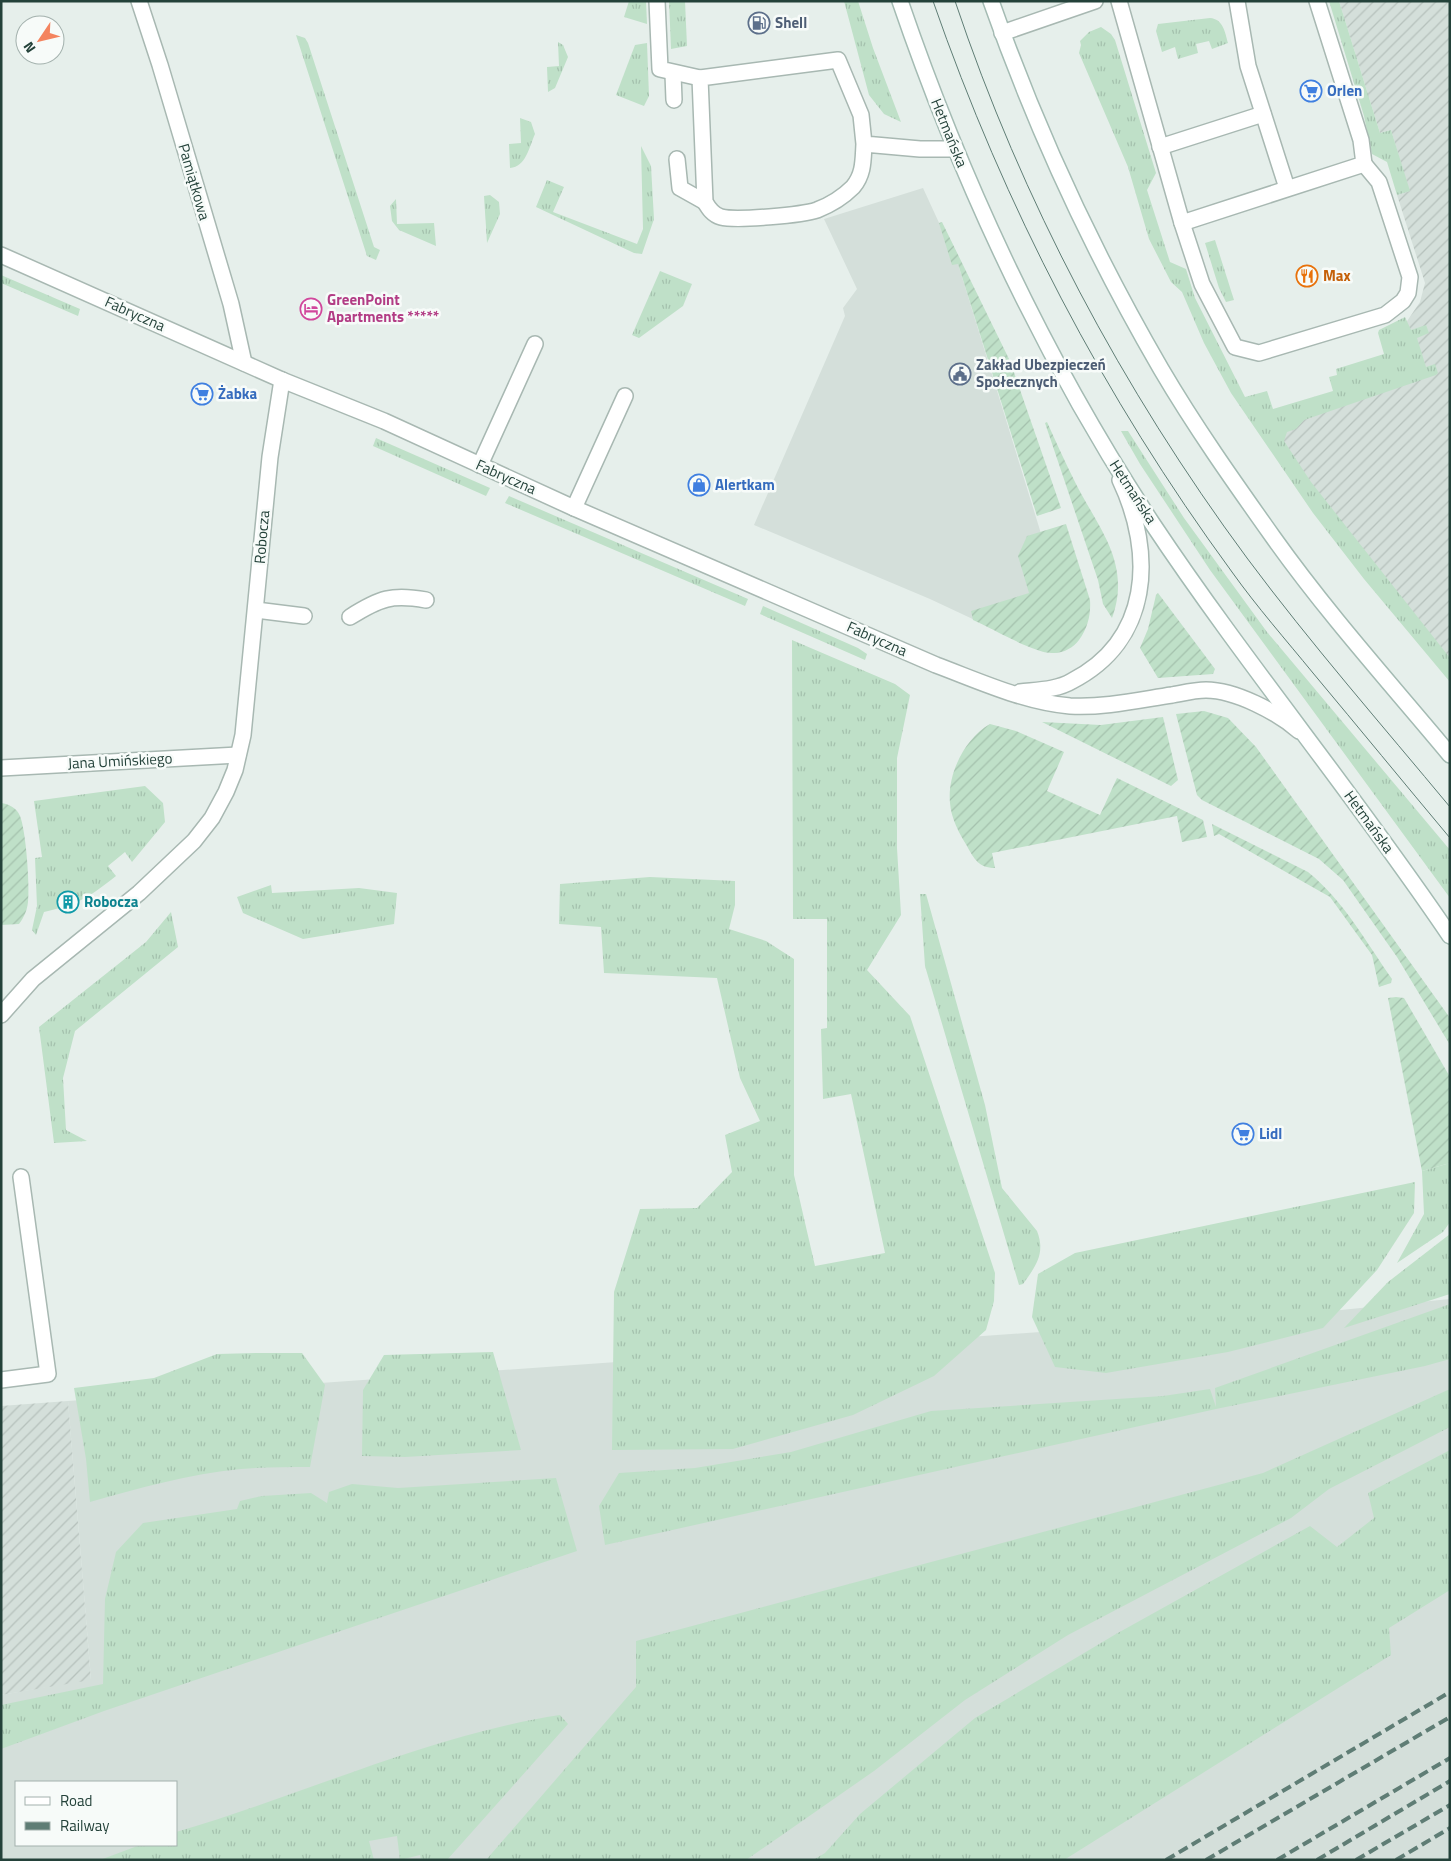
<svg xmlns="http://www.w3.org/2000/svg" width="1451" height="1861" font-family="'Titillium Web',sans-serif">
<style>
.built{fill:#d4dfda;fill-rule:evenodd}
.industrial{fill:url(#industrial-furrows)}
.grass{fill:url(#grass-tufts)}
.garden{fill:url(#garden-furrows)}
.lines{fill:none;stroke-linecap:round;stroke-linejoin:round}
.lane-casing{stroke:#a8b8b2;stroke-width:18}
.street-casing{stroke:#a8b8b2;stroke-width:18}
.secondary-casing{stroke:#a4bbb3;stroke-width:18}
.lane{stroke:#fff;stroke-width:15}
.street{stroke:#fff;stroke-width:15}
.secondary{stroke:#fff;stroke-width:15}
.tram{stroke:#5f7d75;stroke-width:1}
.rail{stroke:#5f7d75;stroke-width:4;stroke-dasharray:10 5;stroke-linecap:butt}
.labels{text-anchor:middle;stroke-width:5;stroke-linejoin:round;paint-order:stroke}
.service-label{font-size:15px;font-weight:bold;fill:#4e5e75;stroke:#f7fbf9;text-anchor:start}
.shop-label{font-size:15px;font-weight:bold;fill:#366cbe;stroke:#f7fbf9;text-anchor:start}
.street-label{font-size:15px;fill:#24423a;stroke:#f7fbf9}
.food-label{font-size:15px;font-weight:bold;fill:#c56008;stroke:#f7fbf9;text-anchor:start}
.hotel-label{font-size:15px;font-weight:bold;fill:#b23c85;stroke:#f7fbf9;text-anchor:start}
.culture-label{font-size:15px;font-weight:bold;fill:#0d838f;stroke:#f7fbf9;text-anchor:start}
</style>
<defs>
<pattern id="industrial-furrows" width="10" height="10" patternUnits="userSpaceOnUse" patternTransform="scale(1.25)"><rect width="10" height="10" fill="#d4dfda"/><path d="M-1 1l2-2M0 10L10 0M9 11l2-2" fill="none" stroke="#b6c1bc"/></pattern>
<pattern id="grass-tufts" width="24" height="20" patternUnits="userSpaceOnUse" patternTransform="scale(1.25)"><rect width="24" height="20" fill="#bfe0c8"/><path d="M3 7l-1-3M5 7V3M7 7l1-3M15 17l-1-3M17 17v-4M19 17l1-3" fill="none" stroke="#a4c1ad"/></pattern>
<pattern id="garden-furrows" width="10" height="10" patternUnits="userSpaceOnUse" patternTransform="scale(1.25)"><rect width="10" height="10" fill="#bfe0c8"/><path d="M-1 1l2-2M0 10L10 0M9 11l2-2" fill="none" stroke="#a4c1ad"/></pattern>
</defs>
<rect width="100%" height="100%" fill="#e6efeb"/>
<!-- built -->
<g class="built">
<path d="M923,188L958,264L1075,644L1057,653L1041,651L930,599L754,525L845,316L843,308L857,289L824,219Z"/>
<path d="M1450,1299V1860H1V1695L91,1679L68,1401L1321,1312ZM16,1782H176V1845H16Z"/>
</g>
<!-- industrial -->
<g class="industrial">
<path d="M1339,1H1450V673L1266,434L1357,395L1420,302L1425,283L1397,195L1409,191L1391,130L1380,133Z"/>
<path d="M68,1401L91,1680L1,1695V1406Z"/>
</g>
<!-- grass -->
<g class="grass">
<path d="M629,1H646L647,24L624,17Z"/>
<path d="M669,1H685L687,46L671,49Z"/>
<path d="M844,1H858L873,48L901,122L884,114L869,95Z"/>
<path d="M1329,1H1339L1380,133L1391,130L1410,191L1397,195L1387,162L1372,154L1364,116Z"/>
<path d="M1210,18C1223,19 1225,32 1228,43L1212,49L1209,41L1196,44L1198,53L1178,59L1175,47L1162,52L1156,31L1158,24Z"/>
<path d="M1101,27L1111,34L1115,40L1156,173L1147,190L1170,262L1186,269L1195,298L1245,397L1267,391L1273,409L1333,391L1329,377L1337,375L1336,369L1384,354L1378,333L1379,330L1405,317L1411,330L1426,325L1429,333L1417,338L1426,367L1435,364L1438,373L1436,375L1304,420L1296,429L1287,432L1284,441L1311,482L1450,658V682L1364,579L1313,513L1231,393L1204,343L1182,292L1171,282L1149,239L1128,167L1079,53L1081,45L1080,41L1089,32Z"/>
<path d="M296,35L305,38L308,43L374,247L380,250L376,260L367,256Z"/>
<path d="M558,42L563,45L568,57L555,88L548,92L547,67L559,66Z"/>
<path d="M647,43L649,96L644,106L616,95L635,45Z"/>
<path d="M520,118L531,122L535,134C529,147 526,167 510,168L509,144L521,143Z"/>
<path d="M641,146L651,166L654,219L642,254L634,253L536,207L547,180L564,187L553,212L637,244L643,229Z"/>
<path d="M490,195L499,202L500,214L487,243L484,196Z"/>
<path d="M396,199L397,224L434,223L436,246L399,230L392,221L390,206Z"/>
<path d="M1215,240L1234,300L1226,302L1219,288L1205,243Z"/>
<path d="M660,271L692,284L683,306L639,338L632,335Z"/>
<path d="M1,275L80,309L78,316L1,283Z"/>
<path d="M1121,431H1128L1184,518L1267,632L1450,850V898L1210,570L1140,464Z"/>
<path d="M376,438L490,488L486,496L373,446Z"/>
<path d="M509,496L748,599L745,606L505,503Z"/>
<path d="M763,606L858,648L867,654L865,660L760,614Z"/>
<path d="M792,640L895,684L910,695L897,758V848L901,915L867,970L910,1016L995,1273L994,1301L986,1330L934,1376L853,1415L733,1449L612,1450L614,1292L640,1209L697,1208L732,1172L725,1135L760,1121L740,1078L717,978L604,973L601,927L559,924L560,884L650,877L735,881V905L729,929L766,941L794,959V1175L815,1266L885,1253L851,1094L823,1099L821,1029L827,1028V919H793Z"/>
<path d="M145,786L163,803L165,822L132,862L125,852L108,866L116,876C88,898 79,904 44,912L36,935L32,930L37,906L35,858L42,857L34,801Z"/>
<path d="M271,885L272,893L359,888L397,893L394,924L303,939L243,913L237,897Z"/>
<path d="M920,894H926L985,1105L1002,1188L1037,1231C1046,1254 1035,1267 1023,1284L1019,1285L925,966Z"/>
<path d="M171,912L178,947L75,1031L63,1078L66,1130L87,1141L54,1143L39,1027L146,942Z"/>
<path d="M1450,1163V1222L1443,1232L1397,1263L1424,1214L1422,1171Z"/>
<path d="M1415,1182L1414,1213L1377,1270L1323,1328L1228,1352L1106,1373L1055,1367L1032,1317L1038,1274L1075,1253Z"/>
<path d="M1450,1234V1294L1344,1328L1388,1282Z"/>
<path d="M1450,1304V1359L1425,1366L1216,1409L605,1545L599,1506L619,1473L695,1468L791,1452L931,1411L1163,1396L1210,1389L1216,1407L1215,1388Z"/>
<path d="M493,1352L521,1450L405,1457L362,1456L363,1390L384,1355Z"/>
<path d="M257,1353H302L325,1385L310,1467C287,1467 264,1467 241,1469C189,1474 139,1488 90,1502L86,1459L74,1388L154,1378L217,1354Z"/>
<path d="M1450,1389V1427L1329,1489L1291,1518L1068,1635L965,1700L874,1771L746,1860H486L636,1687V1641L1263,1473Z"/>
<path d="M1450,1450V1590L1389,1628L1391,1655L1064,1860H813L825,1853L860,1814L975,1718L1116,1634L1310,1526L1337,1547L1374,1518L1368,1493Z"/>
<path d="M556,1478L577,1551L104,1711L1,1749V1705L103,1684L105,1599L116,1552L143,1523L237,1509L240,1501L262,1496L311,1493L327,1503L329,1492L352,1484L398,1488Z"/>
<path d="M560,1715L568,1724L447,1860H421L420,1855L400,1860L397,1836L369,1841L374,1860H100L140,1845H176V1832C304,1795 428,1735 560,1715Z"/>
</g>
<!-- garden -->
<g class="garden">
<path d="M942,222L1010,361L1061,508L1037,516L958,264L952,265L939,223Z"/>
<path d="M1047,422C1056,442 1065,462 1075,482C1098,528 1132,563 1112,618L1103,604L1098,580L1045,423Z"/>
<path d="M1066,524L1090,600C1091,614 1088,628 1079,640C1073,648 1062,654 1052,653C1033,653 992,628 973,620L971,611L1029,593L1018,556L1027,536Z"/>
<path d="M1158,593L1215,669L1213,674L1158,678L1140,648L1148,629L1156,595Z"/>
<path d="M1204,711L1228,718L1256,747L1450,1018V1045L1397,957L1343,880L1319,859L1202,800L1197,795L1176,714Z"/>
<path d="M1163,717L1178,780L1171,786L1042,722L1101,725Z"/>
<path d="M990,724L1016,731L1064,752L1047,791L1100,815L1117,778L1203,820L1207,837L1182,842L1177,816L992,853L995,868C979,868 974,859 967,846C959,833 951,818 950,803C947,774 965,738 990,724Z"/>
<path d="M1,803C9,804 17,808 20,816C26,831 30,886 28,902C27,911 24,917 19,924L1,925Z"/>
<path d="M1212,824L1308,872C1344,901 1366,942 1392,979L1391,983L1379,987L1372,955L1330,897L1219,834L1214,836Z"/>
<path d="M1396,997L1404,998L1450,1077V1163L1422,1171L1388,998Z"/>
</g>
<g class="lines">
<!-- lane casing -->
<g class="lane-casing">
<g id="lane">
<path d="M657,1L660,69L700,78"/>
<path d="M1119,1L1182,223L1202,284L1235,347L1259,353L1385,315L1403,301L1408,293L1410,277L1379,182L1364,164"/>
<path d="M1237,1L1248,66L1287,188"/>
<path d="M1002,33L1095,1"/>
<path d="M673,74L674,100"/>
<path d="M864,144C863,160 864,174 853,187C843,197 830,205 817,210C803,215 736,221 721,217C713,215 709,209 705,202L700,78L838,60L861,115L864,144L920,149H954"/>
<path d="M1160,147L1263,114"/>
<path d="M677,159L680,188L705,202"/>
<path d="M1182,223L1364,164L1361,140L1317,1"/>
<path d="M480,465L535,344"/>
<path d="M574,508L625,396"/>
<path d="M256,610L304,616"/>
<path d="M350,617C380,598 392,594 426,600"/>
<path d="M1,1380L48,1374L21,1177"/>
</g>
</g>
<!-- street casing -->
<g class="street-casing">
<g id="street">
<path d="M139,1L160,65L231,304L244,363"/>
<path d="M1,255L282,380L384,421L574,508L936,665C979,681 1024,702 1070,706C1103,708 1139,700 1172,695C1183,693 1195,690 1206,690C1235,690 1277,712 1299,731"/>
<path d="M1020,692C1037,690 1057,690 1072,681C1151,640 1155,554 1120,480"/>
<path d="M1,768L238,755"/>
<path d="M1,1015L33,979L139,893L194,841L212,818L226,792L235,770L243,735L270,457L282,380"/>
</g>
</g>
<!-- secondary casing -->
<g class="secondary-casing">
<g id="secondary">
<path d="M900,1C963,185 1045,360 1152,523C1246,664 1355,795 1450,936"/>
<path d="M991,1C1036,129 1093,252 1161,369C1195,427 1234,482 1273,537C1327,613 1390,683 1450,755"/>
</g>
</g>
<!-- lane -->
<use href="#lane" class="lane"/>
<!-- street -->
<use href="#street" class="street"/>
<!-- secondary -->
<use href="#secondary" class="secondary"/>
<!-- tram -->
<g class="tram">
<path d="M933,1C1005,208 1103,396 1232,572C1257,607 1286,640 1313,673C1359,728 1404,783 1450,838"/>
<path d="M955,1C1022,201 1122,389 1247,558C1311,644 1382,725 1450,807"/>
</g>
<!-- rail -->
<g class="rail">
<path d="M1166,1860L1450,1692"/>
<path d="M1206,1860L1450,1717"/>
<path d="M1277,1860L1450,1758"/>
<path d="M1317,1860L1450,1781"/>
<path d="M1356,1860L1450,1805"/>
<path d="M1396,1860L1450,1828"/>
</g>
</g>
<!-- icons -->
<defs>
<g id="fuel-ring" transform="scale(1.125)"><circle r="9.5" fill="#f7fbf9" stroke="#5c6f8a" stroke-width="1.5"/><path d="M-5.5-6h7V0h2V4h1.3V-2.5L3-4.5l.8-.8L6-3V5H2.5V1h-1V6h-7ZM-4.2-4.7v3.2H.2V-4.7Z" fill="#5c6f8a"/></g>
<g id="supermarket-ring" transform="scale(1.125)"><circle r="9.5" fill="#f7fbf9" stroke="#3f7fe0" stroke-width="1.5"/><path d="M-6-5.5h2.5l.6 2H6L4.5 2H-2.5L-4.4-4H-6ZM-1.5 3.2a1.3 1.3 0 1 0 .1 0ZM3 3.2a1.3 1.3 0 1 0 .1 0Z" fill="#3f7fe0"/></g>
<g id="restaurant-ring" transform="scale(1.125)"><circle r="9.5" fill="#f7fbf9" stroke="#e8710a" stroke-width="1.5"/><path d="M-5-6h1v4h1v-4h1v4h1v-4h1v5L-1.5 .5V6h-2V.5L-5-1ZM5-6V6H3V1.5H1.5Q1.5-4 5-6Z" fill="#e8710a"/></g>
<g id="hotel-ring" transform="scale(1.125)"><circle r="9.5" fill="#f7fbf9" stroke="#d1479c" stroke-width="1.5"/><path d="M-6-4.5h1.5V1H6V5H4.5V3h-9V5H-6ZM-4 0a1.8 1.8 0 1 1 3.6 0ZM.5 0V-2.5h3Q6-2.5 6 0Z" fill="#d1479c"/></g>
<g id="civic-ring" transform="scale(1.125)"><circle r="9.5" fill="#f7fbf9" stroke="#5c6f8a" stroke-width="1.5"/><path d="M-.6-6.5H3V-4.5H.6V-3L4-1V1h2V6H-6V1h2V-1L-.6-3ZM-1.2 2.5V6h2.4V2.5Z" fill="#5c6f8a"/></g>
<g id="shop-ring" transform="scale(1.125)"><circle r="9.5" fill="#f7fbf9" stroke="#3f7fe0" stroke-width="1.5"/><path d="M-5-2.5h2.3a2.7 3.5 0 0 1 5.4 0H5L5.5 6h-11ZM-1.5-2.5h3a1.5 2.3 0 0 0-3 0Z" fill="#3f7fe0"/></g>
<g id="building-ring" transform="scale(1.125)"><circle r="9.5" fill="#f7fbf9" stroke="#0f9aa8" stroke-width="1.5"/><path d="M-4-6H4V6H1V3H-1V6H-4ZM-2.5-4.3h1.7v1.8h-1.7ZM.8-4.3h1.7v1.8H.8ZM-2.5-1h1.7V.8h-1.7ZM.8-1h1.7V.8H.8Z" fill="#0f9aa8"/></g>
</defs>
<g fill-rule="evenodd">
<use href="#fuel-ring" x="759" y="23"/>
<use href="#supermarket-ring" x="1311" y="91"/>
<use href="#restaurant-ring" x="1307" y="276"/>
<use href="#hotel-ring" x="311" y="309"/>
<use href="#civic-ring" x="960" y="374"/>
<use href="#supermarket-ring" x="202" y="394"/>
<use href="#shop-ring" x="699" y="485"/>
<use href="#building-ring" x="68" y="902"/>
<use href="#supermarket-ring" x="1243" y="1134"/>
</g>
<g class="labels">
<!-- service labels -->
<g class="service-label">
<text x="775" y="28">Shell</text>
<text x="976" y="370">Zakład Ubezpieczeń<tspan x="976" dy="17">Społecznych</tspan></text>
</g>
<!-- shop labels -->
<g class="shop-label">
<text x="1327" y="96">Orlen</text>
<text x="218" y="399">Żabka</text>
<text x="715" y="490">Alertkam</text>
<text x="1259" y="1139">Lidl</text>
</g>
<!-- street labels -->
<g class="street-label">
<text transform="translate(949 133) rotate(68)" y="5">Hetmańska</text>
<text transform="translate(194 182) rotate(74)" y="5">Pamiątkowa</text>
<text transform="translate(135 314) rotate(24)" y="5">Fabryczna</text>
<text transform="translate(506 477) rotate(24)" y="5">Fabryczna</text>
<text transform="translate(1133 492) rotate(57)" y="5">Hetmańska</text>
<text transform="translate(262 537) rotate(-85)" y="5">Robocza</text>
<text transform="translate(877 639) rotate(24)" y="5">Fabryczna</text>
<text transform="translate(120 761) rotate(-3)" y="5">Jana Umińskiego</text>
<text transform="translate(1369 822) rotate(54)" y="5">Hetmańska</text>
</g>
<!-- food labels -->
<g class="food-label">
<text x="1323" y="281">Max</text>
</g>
<!-- hotel labels -->
<g class="hotel-label">
<text x="327" y="305">GreenPoint<tspan x="327" dy="17">Apartments *****</tspan></text>
</g>
<!-- culture labels -->
<g class="culture-label">
<text x="84" y="907">Robocza</text>
</g>
</g>
<!-- border -->
<rect width="1451" height="1861" fill="none" stroke="#24423a" stroke-width="5"/>
<!-- legend -->
<rect x="15" y="1781" width="162" height="65" fill="#f7fbf9" stroke="#a3b1ad"/>
<rect x="25" y="1797" width="25" height="8" fill="#ffffff" stroke="#a3b1ad"/>
<text x="60" y="1806" font-size="15" fill="#24423a">Road</text>
<rect x="25" y="1822" width="25" height="8" fill="#5f7d75" stroke="#a3b1ad"/>
<text x="60" y="1831" font-size="15" fill="#24423a">Railway</text>
<!-- north arrow -->
<g transform="translate(40 40) rotate(235)"><circle r="24" fill="#f7fbf9" stroke="#a3b1ad"/>
<path d="M0-4L9 19L0 12L-9 19Z" fill="#f4845f"/>
<text y="-8" font-size="14" font-weight="bold" text-anchor="middle" fill="#24423a">N</text>
</g>
</svg>
